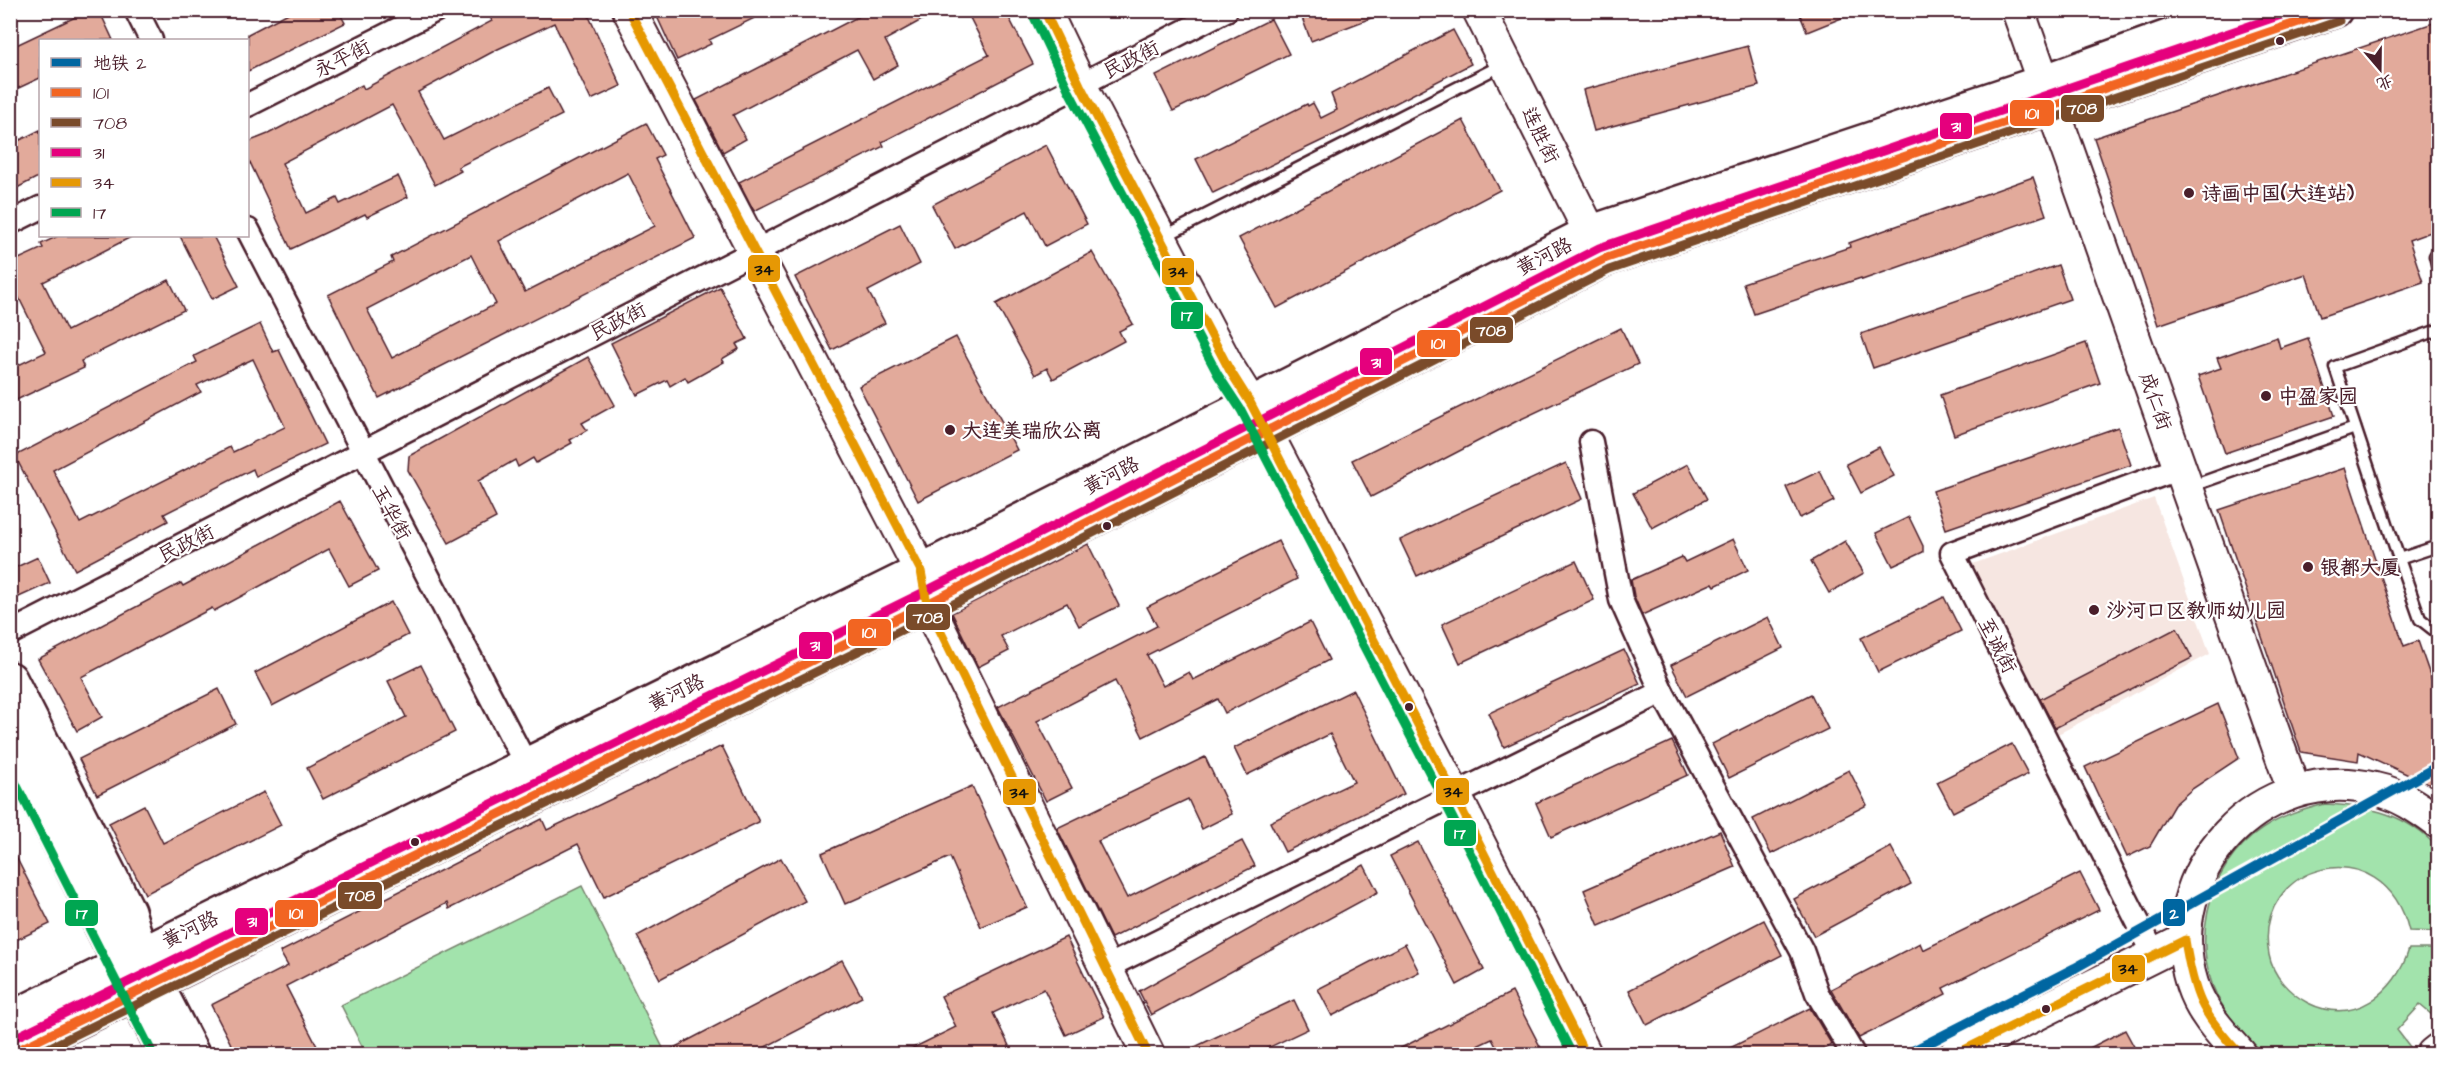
<svg xmlns="http://www.w3.org/2000/svg" width="2449" height="1065" font-family="'Architects Daughter','LXGW WenKai TC',sans-serif">
<style>
.built{fill:#f6e6e1}
.green{fill:#a2e3ac;stroke:#76816c;stroke-width:1.5}
.building{fill:#e2aa9b;stroke:#4a1f2b;stroke-width:1.5;fill-rule:evenodd}
.lines{fill:none;stroke-linecap:round;stroke-linejoin:round}
.lane-casing{stroke:#4a1f2b;stroke-width:15}
.street-casing{stroke:#4a1f2b;stroke-width:27}
.secondary-casing{stroke:#4a1f2b;stroke-width:36}
.primary-casing{stroke:#4a1f2b;stroke-width:38}
.lane{stroke:#fff;stroke-width:10}
.street{stroke:#fff;stroke-width:22}
.secondary{stroke:#fff;stroke-width:32}
.primary{stroke:#fff;stroke-width:33}
.bus-1-casing{stroke:#fff;stroke-width:14}
.bus-2-casing{stroke:#fff;stroke-width:14}
.bus-3-casing{stroke:#fff;stroke-width:14}
.bus-4-casing{stroke:#fff;stroke-width:14}
.bus-5-casing{stroke:#fff;stroke-width:14}
.bus-1{stroke:#f26522;stroke-width:9}
.bus-2{stroke:#7a4b2a;stroke-width:9}
.bus-3{stroke:#e5007d;stroke-width:9}
.bus-4{stroke:#e69804;stroke-width:9}
.bus-5{stroke:#00a651;stroke-width:9}
.metro-1-casing{stroke:#fff;stroke-width:15}
.metro-1{stroke:#0066a1;stroke-width:10}
.bus-dot{fill:#4a1f2b;stroke:#fff;stroke-width:2}
.labels{text-anchor:middle;stroke-width:4.5;stroke-linejoin:round;paint-order:stroke}
.street-label{font-size:20px;fill:#4a1f2b;stroke:#fff}
.poi-label{font-size:20px;font-weight:bold;fill:#4a1f2b;stroke:#fff;text-anchor:start}
.line-badge{stroke:#fff;stroke-width:2}
.badge-label{font-size:16px;text-anchor:middle;font-weight:bold;fill:#fff}
.pale-badge-label{font-size:16px;text-anchor:middle;font-weight:bold;fill:#111}
</style>
<rect width="100%" height="100%" fill="#fff"/>
<filter id="ink" filterUnits="userSpaceOnUse"><feTurbulence type="fractalNoise" baseFrequency=".0167" numOctaves="2"/><feDisplacementMap in="SourceGraphic" scale="12" xChannelSelector="R" yChannelSelector="G"/><feConvolveMatrix kernelMatrix="1 2 1 2 8 2 1 2 1" color-interpolation-filters="sRGB"/></filter>
<g filter="url(#ink)">
<!-- built -->
<path class="built" d="M2154,498L2210,654L2058,734L1970,565Z"/>
<!-- green -->
<g class="green">
<path d="M2325,804C2370,806 2407,814 2438,848V932L2409,931C2385,828 2251,861 2269,955C2273,976 2289,993 2308,1003C2354,1026 2396,993 2409,949H2438V1020L2420,1005L2397,1030L2414,1052L2410,1054C2373,1054 2337,1054 2300,1054C2291,1054 2276,1057 2268,1054C2249,1044 2235,1025 2224,1008C2187,952 2205,866 2262,829C2282,816 2302,810 2325,804Z"/>
<path d="M582,886L666,1054H366L341,1005Z"/>
</g>
<!-- building -->
<g class="building">
<path d="M90,10H99L113,40H40V78L10,92V48Z"/>
<path d="M294,10H338L345,23L248,71V34Z"/>
<path d="M487,10H586L621,86L591,100L554,23L498,49L418,92L444,140L548,88L562,115L458,167L461,171L435,185L392,105L282,163L306,213L337,198L340,204L398,176L408,197L367,217L365,214L291,249L248,158V142L268,134L362,85L364,89L492,21Z"/>
<path d="M654,10H771L709,40L711,44L677,60Z"/>
<path d="M871,10H940L885,40L898,65L873,79L857,50L733,115L746,139L723,152L696,100Z"/>
<path d="M966,10H1005L1033,64L882,142L884,146L754,211L739,182L989,55Z"/>
<path d="M1299,10H1387V12L1311,41Z"/>
<path d="M1798,10H1859V11L1807,32Z"/>
<path d="M1271,19L1289,54L1173,111L1156,76Z"/>
<path d="M2439,21V229L2409,240L2423,282L2320,317L2306,274L2158,325L2094,138Z"/>
<path d="M1453,30L1471,64L1344,130L1213,193L1196,159L1307,104L1308,106L1313,103L1321,118L1337,110L1331,94Z"/>
<path d="M1748,46L1759,86L1594,131L1583,90Z"/>
<path d="M1463,120L1500,190L1277,308L1239,238Z"/>
<path d="M646,123L663,155L655,159L695,238L379,398L328,295L393,262L391,257ZM628,173L655,226L525,292L499,241ZM471,255L496,304L392,358L367,309Z"/>
<path d="M40,130V176L17,188L10,176V145Z"/>
<path d="M1046,145L1087,224L1045,246L1027,211L955,249L932,205Z"/>
<path d="M2033,177L2046,215L1862,280L1861,278L1754,314L1743,283L1850,247L1849,243Z"/>
<path d="M900,224L920,264L868,291L885,323L832,350L795,277Z"/>
<path d="M58,236H133L43,282L67,331L169,280L184,310L81,361L84,368L10,403V369L46,352L18,296L10,300V263L43,248L41,244Z"/>
<path d="M180,236H213L239,286L212,299Z"/>
<path d="M1092,252L1133,324L1119,331L1124,341L1053,379L1047,368L1035,375L996,304Z"/>
<path d="M2058,265L2070,299L1873,368L1861,334Z"/>
<path d="M720,287L747,339L736,344L739,349L722,359L724,362L688,382L685,377L670,386L667,380L637,395L611,343Z"/>
<path d="M260,324L273,352L279,350L325,444L256,477L253,469L164,514L168,521L75,570L15,456L197,362L194,356ZM253,359L285,427L233,452L230,447L80,523L53,470L201,392L197,385Z"/>
<path d="M1621,328L1638,364L1517,421L1371,497L1352,460Z"/>
<path d="M956,337L1017,450L918,501L859,386Z"/>
<path d="M2277,337L2280,348L2308,338L2334,416L2225,453L2198,376L2221,368L2217,358Z"/>
<path d="M2086,343L2100,383L1954,435L1940,395Z"/>
<path d="M588,357L615,405L582,423L587,430L570,440L572,443L536,463L533,458L518,467L515,460L478,481L496,518L449,543L408,470L409,456Z"/>
<path d="M2118,427L2131,465L1946,529L1933,491Z"/>
<path d="M1879,447L1894,476L1861,493L1846,464Z"/>
<path d="M1566,463L1582,499L1417,576L1400,540Z"/>
<path d="M1688,464L1707,499L1652,528L1633,493Z"/>
<path d="M2345,468L2404,646L2418,641L2439,701V789L2359,752L2358,761L2301,752L2219,510Z"/>
<path d="M1820,471L1834,501L1800,518L1786,487Z"/>
<path d="M340,501L378,571L349,586L329,549L214,611L212,608L81,677L102,717L77,731L38,659L181,583L183,586Z"/>
<path d="M1909,517L1923,546V552L1893,566L1876,533Z"/>
<path d="M1733,539L1748,570L1715,586L1713,583L1642,615L1634,596L1631,580L1682,557L1685,562Z"/>
<path d="M1278,541L1297,579L1147,655L1163,686L1189,672L1193,680L1310,622L1329,660L1225,713L1218,699L1143,737L1115,681L1037,721L1072,788L1046,801L998,707L1157,626L1147,607Z"/>
<path d="M1845,541L1864,573L1829,593L1811,561Z"/>
<path d="M1088,544L1119,606L1079,626L1067,603L1001,636L1009,651L978,667L952,613Z"/>
<path d="M38,557L50,583L10,601V570Z"/>
<path d="M1576,561L1594,600L1460,663L1442,624Z"/>
<path d="M1944,597L1961,631L1878,672L1861,638Z"/>
<path d="M391,602L408,635L272,706L255,673Z"/>
<path d="M1768,617L1783,648L1687,696L1671,665Z"/>
<path d="M2177,628L2192,658L2055,728L2040,699Z"/>
<path d="M1624,650L1640,684L1504,747L1489,713Z"/>
<path d="M421,665L455,732L323,799L307,768L406,717L388,681Z"/>
<path d="M219,689L236,724L97,795L79,759Z"/>
<path d="M1353,690L1404,794L1285,852L1270,822L1354,782L1330,734L1247,775L1234,748Z"/>
<path d="M1811,694L1828,729L1729,778L1712,744Z"/>
<path d="M2218,704L2239,758L2192,789L2174,805L2150,846L2127,857L2085,767Z"/>
<path d="M1672,741L1688,775L1551,837L1536,803Z"/>
<path d="M2012,744L2028,774L1953,812L1937,782Z"/>
<path d="M722,746L759,822L604,897L578,844L449,909L447,903L286,986L321,1054H236L211,1005L288,966L280,952L542,819L547,830Z"/>
<path d="M1205,757L1232,814L1202,829L1188,799L1098,841L1127,898L1242,841L1255,866L1111,938L1057,828Z"/>
<path d="M1849,770L1867,805L1771,854L1753,819Z"/>
<path d="M972,786L1027,907L981,927L950,857L845,904L822,853Z"/>
<path d="M264,792L281,825L145,894L109,823L144,805L163,843Z"/>
<path d="M1720,831L1735,867L1599,926L1584,890Z"/>
<path d="M1418,842L1484,970L1457,985L1390,856Z"/>
<path d="M10,845L50,924L10,943Z"/>
<path d="M1891,847L1911,884L1814,936L1794,899Z"/>
<path d="M781,858L805,901L660,979L637,936Z"/>
<path d="M1364,865L1378,892L1151,1015L1139,991Z"/>
<path d="M2080,873L2099,910L1943,988L1946,994L1859,1038L1831,989L1920,943L1923,950Z"/>
<path d="M1764,920L1782,955L1647,1025L1629,990Z"/>
<path d="M1066,937L1104,1017L1066,1035L1044,989L993,1013L1013,1054H901L956,1027L941,996Z"/>
<path d="M1405,944L1419,972L1332,1016L1318,989Z"/>
<path d="M842,960L862,997L752,1054H662Z"/>
<path d="M1512,992L1544,1054H1500L1492,1039L1460,1054H1389Z"/>
<path d="M1294,1000L1308,1029L1255,1054H1180Z"/>
<path d="M1810,1008L1832,1045L1813,1054H1718Z"/>
<path d="M2125,1030L2138,1054H2078Z"/>
</g>
<g class="lines">
<!-- lane casing -->
<g class="lane-casing">
<g id="lane">
<path d="M1163,237L1502,65"/>
<path d="M2438,251L2435,256L2438,268"/>
<path d="M2189,487L2355,428"/>
<path d="M2438,546L2399,559L2420,619L2438,633"/>
<path d="M2399,559L2335,367L2438,330"/>
</g>
</g>
<!-- street casing -->
<g class="street-casing">
<g id="street">
<path d="M136,10L151,40"/>
<path d="M248,105L436,10"/>
<path d="M10,223L40,208"/>
<path d="M248,230L533,778"/>
<path d="M1591,442L1621,600L1662,692L1802,951L1817,993L1853,1054"/>
<path d="M10,633L1226,10"/>
<path d="M2154,954L1952,553L2180,468"/>
<path d="M1107,967L1662,692"/>
</g>
</g>
<!-- secondary casing -->
<g class="secondary-casing">
<g id="secondary">
<path d="M629,10L921,571L927,604L1148,1054"/>
<path d="M1044,10L1080,85L1229,369L1251,404L1454,794L1585,1054"/>
<path d="M1479,10L1602,256"/>
<path d="M2018,10L2294,791"/>
<path d="M1956,1054L2185,940"/>
<path d="M2240,1054C2221,1033 2201,1012 2192,984C2157,872 2261,762 2375,789C2399,794 2419,808 2438,822"/>
<path d="M2433,1054L2438,1050"/>
</g>
</g>
<!-- primary casing -->
<g class="primary-casing">
<g id="primary">
<path d="M10,679L128,911L140,953L192,1054"/>
<path d="M10,744L166,1054"/>
<path d="M10,1019L921,571L1589,233L2043,82L2243,10"/>
<path d="M10,1054L927,604L1604,259L2335,10"/>
</g>
</g>
<!-- lane -->
<use href="#lane" class="lane"/>
<!-- street -->
<use href="#street" class="street"/>
<!-- secondary -->
<use href="#secondary" class="secondary"/>
<!-- primary -->
<use href="#primary" class="primary"/>
<!-- bus-1 casing -->
<g class="bus-1-casing">
<path id="bus-1" d="M10,1054L927,604L1604,259L2334,10"/>
</g>
<!-- bus-2 casing -->
<g class="bus-2-casing">
<path id="bus-2" d="M36,1054L932,615L1609,270L2339,21"/>
</g>
<!-- bus-3 casing -->
<g class="bus-3-casing">
<path id="bus-3" d="M10,1040L922,593L1599,248L2296,10"/>
</g>
<!-- bus-4 casing -->
<g class="bus-4-casing">
<g id="bus-4">
<path d="M629,10L921,571L927,604L1148,1054"/>
<path d="M1044,10L1080,85L1229,369L1251,404L1454,794L1585,1054"/>
<path d="M1956,1054L2185,940C2194,996 2201,1013 2240,1054"/>
</g>
</g>
<!-- bus-5 casing -->
<g class="bus-5-casing">
<g id="bus-5">
<path d="M1033,15L1069,91L1218,375L1241,410L1443,799L1572,1054"/>
<path d="M10,772L153,1054"/>
</g>
</g>
<!-- bus-1 -->
<use href="#bus-1" class="bus-1"/>
<!-- bus-2 -->
<use href="#bus-2" class="bus-2"/>
<!-- bus-3 -->
<use href="#bus-3" class="bus-3"/>
<!-- bus-4 -->
<use href="#bus-4" class="bus-4"/>
<!-- bus-5 -->
<use href="#bus-5" class="bus-5"/>
<!-- metro-1 casing -->
<g class="metro-1-casing">
<path id="metro-1" d="M1907,1054L2075,968L2438,766"/>
</g>
<!-- metro-1 -->
<use href="#metro-1" class="metro-1"/>
</g>
</g>
<!-- markers -->
<g class="bus-dot">
<circle cx="2280" cy="41" r="5"/>
<circle cx="2189" cy="193" r="6"/>
<circle cx="2266" cy="396" r="6"/>
<circle cx="950" cy="430" r="6"/>
<circle cx="1107" cy="526" r="5"/>
<circle cx="2308" cy="567" r="6"/>
<circle cx="2094" cy="610" r="6"/>
<circle cx="1409" cy="707" r="5"/>
<circle cx="415" cy="842" r="5"/>
<circle cx="2046" cy="1009" r="5"/>
</g>
<g class="labels">
<!-- street labels -->
<g class="street-label">
<text transform="translate(342 58) rotate(-27)" y="7">永平街</text>
<text transform="translate(1131 59) rotate(-27)" y="7">民政街</text>
<text transform="translate(1541 135) rotate(64)" y="7">连胜街</text>
<text transform="translate(1544 256) rotate(-27)" y="7">黄河路</text>
<text transform="translate(618 321) rotate(-27)" y="7">民政街</text>
<text transform="translate(2156 401) rotate(71)" y="7">成仁街</text>
<text transform="translate(1111 475) rotate(-27)" y="7">黄河路</text>
<text transform="translate(392 512) rotate(62)" y="7">玉华街</text>
<text transform="translate(186 543) rotate(-27)" y="7">民政街</text>
<text transform="translate(1998 645) rotate(63)" y="7">至诚街</text>
<text transform="translate(676 692) rotate(-26)" y="7">黄河路</text>
<text transform="translate(190 929) rotate(-26)" y="7">黄河路</text>
</g>
<!-- poi labels -->
<g class="poi-label">
<text x="2201" y="200">诗画中国(大连站)</text>
<text x="2278" y="403">中盈家园</text>
<text x="962" y="437">大连美瑞欣公离</text>
<text x="2320" y="574">银都大厦</text>
<text x="2106" y="617">沙河口区教师幼儿园</text>
</g>
</g>
<g class="line-badge">
<rect x="2060" y="94" width="45" height="29" rx="6" fill="#7a4b2a"/>
<rect x="2009" y="99" width="46" height="28" rx="6" fill="#f26522"/>
<rect x="1939" y="112" width="34" height="28" rx="6" fill="#e5007d"/>
<rect x="747" y="254" width="34" height="29" rx="6" fill="#e69804"/>
<rect x="1161" y="257" width="34" height="29" rx="6" fill="#e69804"/>
<rect x="1170" y="301" width="34" height="29" rx="6" fill="#00a651"/>
<rect x="1469" y="316" width="45" height="28" rx="6" fill="#7a4b2a"/>
<rect x="1416" y="329" width="45" height="29" rx="6" fill="#f26522"/>
<rect x="1359" y="347" width="34" height="29" rx="6" fill="#e5007d"/>
<rect x="905" y="603" width="46" height="28" rx="6" fill="#7a4b2a"/>
<rect x="847" y="618" width="45" height="29" rx="6" fill="#f26522"/>
<rect x="798" y="631" width="35" height="29" rx="6" fill="#e5007d"/>
<rect x="1435" y="777" width="35" height="29" rx="6" fill="#e69804"/>
<rect x="1002" y="778" width="35" height="28" rx="6" fill="#e69804"/>
<rect x="1443" y="819" width="34" height="28" rx="6" fill="#00a651"/>
<rect x="337" y="881" width="46" height="29" rx="6" fill="#7a4b2a"/>
<rect x="2162" y="898" width="24" height="29" rx="6" fill="#0066a1"/>
<rect x="64" y="899" width="35" height="28" rx="6" fill="#00a651"/>
<rect x="274" y="899" width="45" height="29" rx="6" fill="#f26522"/>
<rect x="234" y="907" width="35" height="29" rx="6" fill="#e5007d"/>
<rect x="2111" y="954" width="35" height="29" rx="6" fill="#e69804"/>
</g>
<g class="badge-label">
<text x="2082" y="114">708</text>
<text x="2032" y="119">101</text>
<text x="1956" y="132">31</text>
<text x="1187" y="321">17</text>
<text x="1491" y="336">708</text>
<text x="1438" y="349">101</text>
<text x="1376" y="368">31</text>
<text x="928" y="623">708</text>
<text x="869" y="638">101</text>
<text x="815" y="651">31</text>
<text x="1460" y="839">17</text>
<text x="360" y="901">708</text>
<text x="2174" y="919">2</text>
<text x="82" y="919">17</text>
<text x="296" y="919">101</text>
<text x="252" y="927">31</text>
</g>
<g class="pale-badge-label">
<text x="764" y="275">34</text>
<text x="1178" y="277">34</text>
<text x="1453" y="797">34</text>
<text x="1019" y="798">34</text>
<text x="2128" y="974">34</text>
</g>
<!-- margin -->
<rect width="2449" height="1065" fill="none" stroke="#fff" stroke-width="36"/>
<rect x="18" y="18" width="2413" height="1029" fill="none" stroke="#4a1f2b" stroke-width="2" filter="url(#ink)"/>
<!-- legend -->
<rect x="39" y="39" width="210" height="198" fill="#ffffff" stroke="#b7a5aa" stroke-width="1.5"/>
<rect x="51" y="58" width="30" height="9" fill="#0066a1" stroke="#b7a5aa" stroke-width="1.5"/>
<text x="93" y="69" font-size="18" fill="#4a1f2b">地铁 2</text>
<rect x="51" y="88" width="30" height="9" fill="#f26522" stroke="#b7a5aa" stroke-width="1.5"/>
<text x="93" y="99" font-size="18" fill="#4a1f2b">101</text>
<rect x="51" y="118" width="30" height="9" fill="#7a4b2a" stroke="#b7a5aa" stroke-width="1.5"/>
<text x="93" y="129" font-size="18" fill="#4a1f2b">708</text>
<rect x="51" y="148" width="30" height="9" fill="#e5007d" stroke="#b7a5aa" stroke-width="1.5"/>
<text x="93" y="159" font-size="18" fill="#4a1f2b">31</text>
<rect x="51" y="178" width="30" height="9" fill="#e69804" stroke="#b7a5aa" stroke-width="1.5"/>
<text x="93" y="189" font-size="18" fill="#4a1f2b">34</text>
<rect x="51" y="208" width="30" height="9" fill="#00a651" stroke="#b7a5aa" stroke-width="1.5"/>
<text x="93" y="219" font-size="18" fill="#4a1f2b">17</text>
<!-- north arrow -->
<g transform="translate(2380 69) rotate(160)" stroke="#ffffff" stroke-width="4.5" paint-order="stroke">
<path d="M0-4.5L10 22L0 15L-10 22Z" fill="#4a1f2b"/>
<text y="-9" font-size="16" font-weight="bold" text-anchor="middle" fill="#4a1f2b">北</text>
</g>
</svg>
